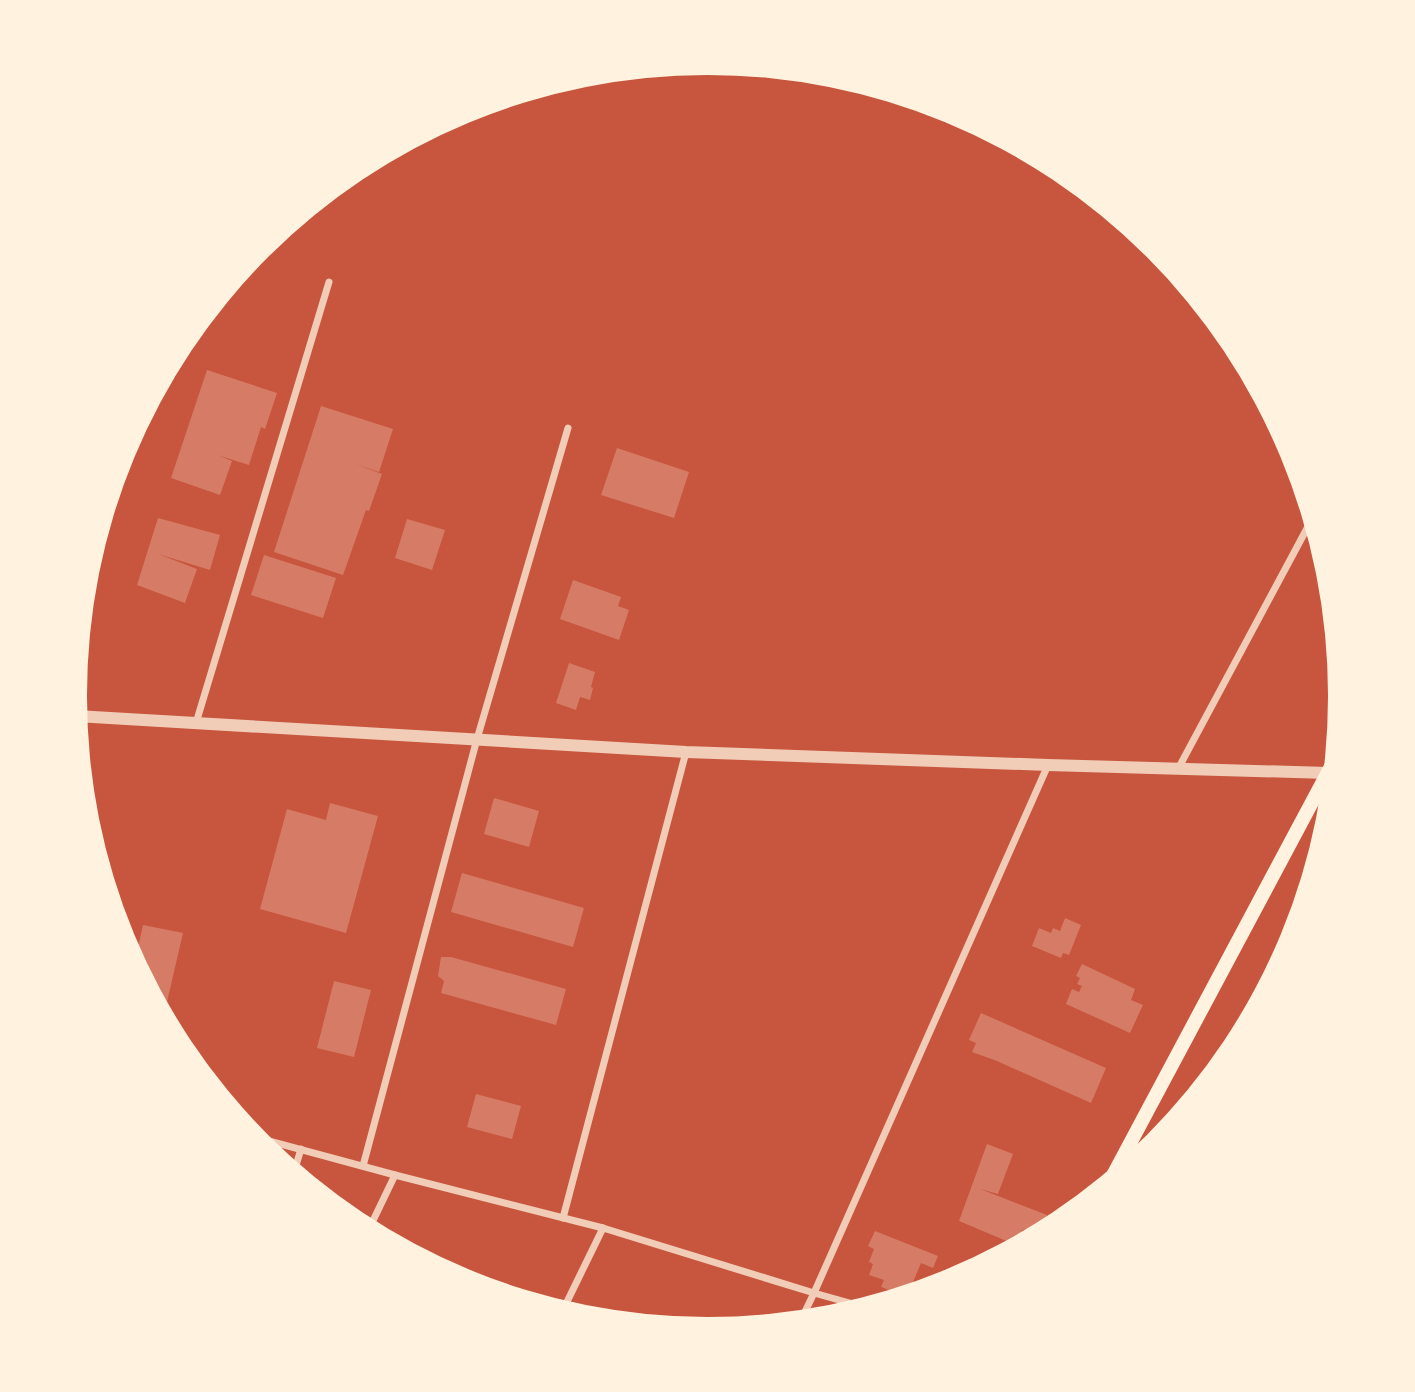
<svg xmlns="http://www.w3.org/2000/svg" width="1415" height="1392" font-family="'Open Sans',sans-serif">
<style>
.building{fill:#d67c66}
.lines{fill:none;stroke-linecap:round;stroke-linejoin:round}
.minor{stroke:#f1ccb7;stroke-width:7}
.tertiary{stroke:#f1ccb7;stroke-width:12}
.secondary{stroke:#fff3e0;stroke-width:14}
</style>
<rect width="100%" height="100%" fill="#c8553d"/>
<!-- building -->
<g class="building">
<path d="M207,370L277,393L265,429L261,427L249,465L217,455L232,461L220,495L171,478Z"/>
<path d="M321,406L393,429L379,472L355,464L382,474L369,511L366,510L343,575L274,552Z"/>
<path d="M617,448L689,472L674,518L601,495Z"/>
<path d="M158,518L220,535L210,570L158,554L197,569L185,603L137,585Z"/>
<path d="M407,519L445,530L432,570L395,558Z"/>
<path d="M264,555L336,578L323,618L251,595Z"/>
<path d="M573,580L621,597L618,606L629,610L619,640L560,619Z"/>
<path d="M569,663L595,672L591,687L593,688L590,700L580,697L576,710L556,703Z"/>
<path d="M494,798L539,811L529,847L484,834Z"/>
<path d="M330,803L378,816L346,933L260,909L287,809L326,820Z"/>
<path d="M462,873L584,908L573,947L451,912Z"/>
<path d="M1065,918L1081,925L1069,955L1063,953L1061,958L1032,946L1039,928L1051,933L1053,928L1060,931Z"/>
<path d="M143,925L183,933L167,1002L155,999L135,961Z"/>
<path d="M441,957H451L566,989L556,1025L441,993L444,981L438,976Z"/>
<path d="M1082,964L1135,989L1131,1000L1143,1005L1130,1033L1066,1004L1072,989L1079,992L1082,986L1077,984L1080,978L1076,976Z"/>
<path d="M334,981L371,990L354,1057L317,1048Z"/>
<path d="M981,1013L1106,1068L1091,1103L997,1061L972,1052L976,1043L969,1040Z"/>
<path d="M476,1094L521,1106L512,1139L467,1127Z"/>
<path d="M987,1144L1013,1154L998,1194L980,1189L1047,1215L1042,1227L1022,1230L1016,1245L959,1221Z"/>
<path d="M875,1231L938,1256L933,1268L921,1263L910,1289L916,1291L902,1295L881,1287L884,1280L869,1275L873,1264L869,1262L874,1249L868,1246Z"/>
</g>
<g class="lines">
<!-- minor -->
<g class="minor">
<path d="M196,723L329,282"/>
<path d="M1178,769L1312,519"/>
<path d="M254,1137L395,1175L603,1228L814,1293L864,1307"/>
<path d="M363,1166L477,739L568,428"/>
<path d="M294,1172L301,1149"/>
<path d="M563,1218L686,752"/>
<path d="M369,1229L395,1175"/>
<path d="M563,1310L603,1228"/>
<path d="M801,1320L814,1293L1048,765"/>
</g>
<!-- tertiary -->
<path class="tertiary" d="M76,716L686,752L1048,765L1328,773"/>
<!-- secondary -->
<path class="secondary" d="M1110,1181L1334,761"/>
</g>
<!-- crop -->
<path d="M0 0H1415V1392H0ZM707 75H708A620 620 0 0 1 1328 695V697A620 620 0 0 1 708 1317H707A620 620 0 0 1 87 697V695A620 620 0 0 1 707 75Z" fill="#fff3e0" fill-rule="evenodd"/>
</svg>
